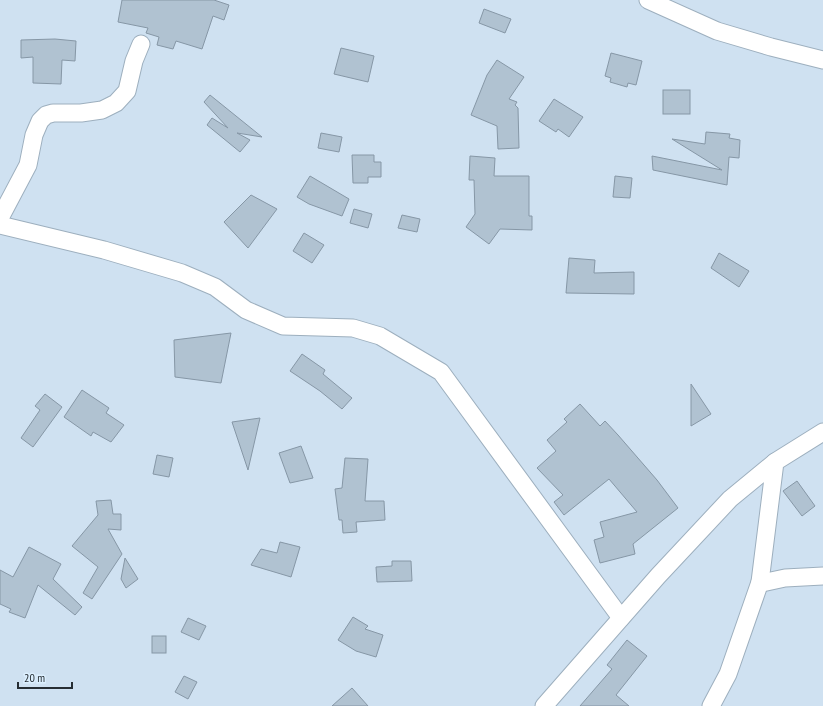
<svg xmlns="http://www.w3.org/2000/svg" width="823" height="706" font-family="'PT Sans Narrow',sans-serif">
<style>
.building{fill:#b0c2d1;stroke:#8697a6}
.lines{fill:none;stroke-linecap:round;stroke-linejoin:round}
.street-casing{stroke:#9dafbe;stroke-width:19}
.street{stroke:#fff;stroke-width:17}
</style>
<rect width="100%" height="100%" fill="#cfe1f1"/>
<!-- building -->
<g class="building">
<path d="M122,0H214L229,5L224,20L213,16L202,49L176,41L173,49L157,45L159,37L146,33L148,28L118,22Z"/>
<path d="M484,9L511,19L505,33L479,23Z"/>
<path d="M55,39L76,41L75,61L62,60L61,84L33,83V57L21,58V40Z"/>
<path d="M341,48L374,56L368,82L334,74Z"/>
<path d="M611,53L642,61L636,85L628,83L627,87L610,82L611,78L605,76Z"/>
<path d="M497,60L524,77L509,99L517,102L515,105L518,108L519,148L498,149L497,126L471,115L487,75Z"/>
<rect x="663" y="90" width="27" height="24"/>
<path d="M210,95L262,137L237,133L250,140L240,152L207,125L212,118L228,128L204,102Z"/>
<path d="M554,99L583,117L569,137L558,129L556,132L539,121Z"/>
<path d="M706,132L730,134L729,138L740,140L739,158L729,157L727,185L653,170L652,156L722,170L672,139L705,144Z"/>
<path d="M321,133L342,137L339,152L318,148Z"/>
<path d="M352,155H374V162H381V177H368V183H353Z"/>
<path d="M470,156L495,158L494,176H529V216H532V230L500,229L489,244L466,227L475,214L474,180H469Z"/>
<path d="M310,176L349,199L342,216L309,204L297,197Z"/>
<path d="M615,176L632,178L630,198L613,197Z"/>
<path d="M251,195L277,209L248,248L224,222Z"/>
<path d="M354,209L372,214L368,228L350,223Z"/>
<path d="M402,215L420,219L417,232L398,228Z"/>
<path d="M304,233L324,245L312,263L293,251Z"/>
<path d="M719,253L749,271L739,287L711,268Z"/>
<path d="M569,258L595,260L594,273L634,272V294L566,293Z"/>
<path d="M231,333L221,383L175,377L174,340Z"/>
<path d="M302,354L325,370L323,374L352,398L342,409L320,391L290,371Z"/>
<path d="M691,384L711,414L691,426Z"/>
<path d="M82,390L109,408L106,413L124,425L111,442L93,432L91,436L64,417Z"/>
<path d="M45,394L62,407L33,447L21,438L40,410L35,406Z"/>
<path d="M580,404L600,426L605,421L618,435L657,480L678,508L633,544L635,554L600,563L594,540L604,537L600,522L637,512L609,479L564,515L554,502L563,495L537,468L556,451L547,440L567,422L564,419Z"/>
<path d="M260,418L248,470L232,422Z"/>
<path d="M301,446L313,478L290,483L279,453Z"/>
<path d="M157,455L173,458L169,477L153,474Z"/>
<path d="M345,458L368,459L365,501H384L385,520L356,522L357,532L343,533L342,520H339L335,489L342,488Z"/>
<path d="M797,481L815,506L802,516L783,491Z"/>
<path d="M111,500L113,514H121V530L108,529L122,554L92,599L83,593L98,567L72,546L98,515L96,501Z"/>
<path d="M280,542L300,547L291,577L251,565L261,549L277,553Z"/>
<path d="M29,547L61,564L53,579L82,607L75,615L38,585L25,618L9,612L11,609L0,604V570L13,577Z"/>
<path d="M125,558L138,579L126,588L121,579Z"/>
<path d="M392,561H411L412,581L377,582L376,567L392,566Z"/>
<path d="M353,617L368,626L365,629L383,635L376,657L356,651L338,640Z"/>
<path d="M188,618L206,626L199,640L181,632Z"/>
<rect x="152" y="636" width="14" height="17"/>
<path d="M627,640L647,656L616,695L629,706H580L612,669L607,665Z"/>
<path d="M184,676L197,682L188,699L175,692Z"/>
<path d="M352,688L368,706H332Z"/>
</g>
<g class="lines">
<!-- street casing -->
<g class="street-casing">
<g id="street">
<path d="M648,0L717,31L771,47L823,60"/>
<path d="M0,218L28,165L34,135L40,121L46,115L53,113H81L102,110L116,103L127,91L134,61L141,44"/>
<path d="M0,225L104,250L182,273L215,287L246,310L283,326L353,328L380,336L441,372L621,618"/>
<path d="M760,582L762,583L785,578L823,576"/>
<path d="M544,706L658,576L730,499L775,462"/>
<path d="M711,706L728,674L760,582L775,462L823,432"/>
</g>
</g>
<!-- street -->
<use href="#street" class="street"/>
</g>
<!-- scale -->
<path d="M18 682v6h54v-6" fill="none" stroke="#262d33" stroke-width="2"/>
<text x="24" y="682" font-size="12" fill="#262d33" stroke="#dceffe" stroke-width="3" paint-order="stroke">20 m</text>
</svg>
